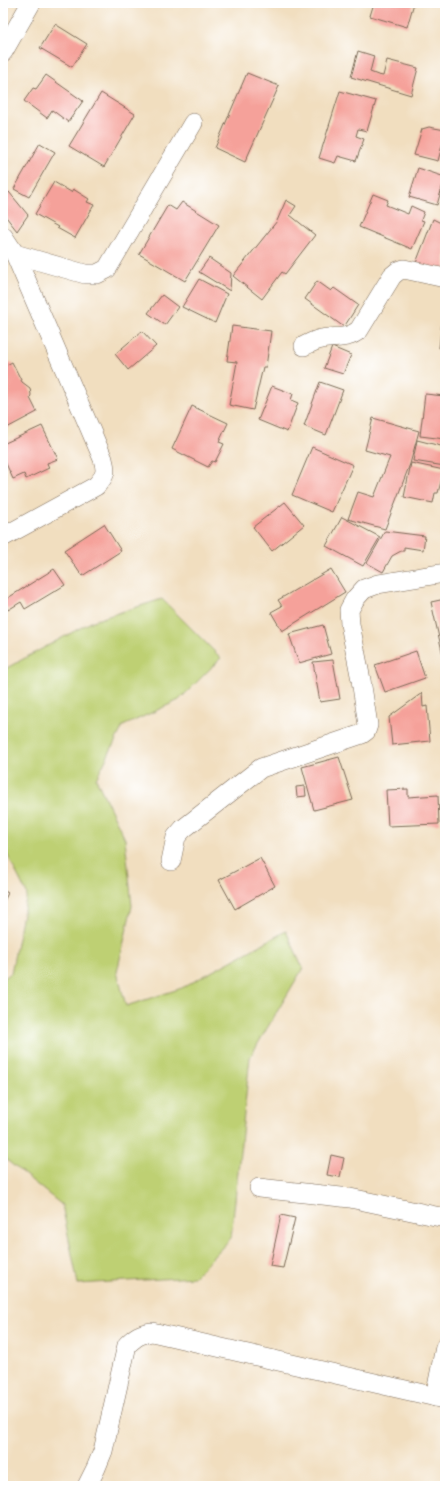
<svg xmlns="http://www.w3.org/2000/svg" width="448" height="1489" font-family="'Gochi Hand',sans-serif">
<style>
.green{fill:#bed073;stroke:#7c7d48}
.building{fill:#f5a19a}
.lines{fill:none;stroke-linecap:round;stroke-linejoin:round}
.street-casing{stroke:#7b6956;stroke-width:20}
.street{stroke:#fff;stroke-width:19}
</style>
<rect width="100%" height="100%" fill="#fff"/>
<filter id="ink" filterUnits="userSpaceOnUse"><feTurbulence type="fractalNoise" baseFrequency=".025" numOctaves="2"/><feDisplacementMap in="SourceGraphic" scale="8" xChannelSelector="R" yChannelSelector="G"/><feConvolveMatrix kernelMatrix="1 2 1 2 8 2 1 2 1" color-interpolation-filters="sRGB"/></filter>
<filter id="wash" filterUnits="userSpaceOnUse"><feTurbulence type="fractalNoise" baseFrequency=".012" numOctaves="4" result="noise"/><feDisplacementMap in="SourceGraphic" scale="16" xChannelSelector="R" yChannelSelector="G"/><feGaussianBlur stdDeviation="0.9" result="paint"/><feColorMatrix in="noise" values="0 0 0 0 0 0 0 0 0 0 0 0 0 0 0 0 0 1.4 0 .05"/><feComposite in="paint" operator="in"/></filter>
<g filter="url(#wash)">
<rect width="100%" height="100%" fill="#f1debf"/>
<!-- green -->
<path class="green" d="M162,599L221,658L179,700L123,726L96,779L125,839L132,906L117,972L126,1006L182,988L286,931L303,968L250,1057L231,1238L194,1277L78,1284L62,1205L9,1162L3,1154V979L11,973L27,894L3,846V670L93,621Z"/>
<g id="blocks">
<!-- building -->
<g class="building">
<path d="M3,3H8L3,10Z"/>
<path d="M374,3H414L407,27L370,16Z"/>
<path d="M55,24L87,44L72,67L40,48Z"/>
<path d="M358,51L374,56L370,72L378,75L383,76L387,60L418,68L411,95L351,77Z"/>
<path d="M247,73L279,86L245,162L215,148Z"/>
<path d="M46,75L83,101L68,122L52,110L47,118L24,101L33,88L36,89Z"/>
<path d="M340,91L376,101L367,131L358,129L356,136L364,139L356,161L338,156L335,163L319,158Z"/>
<path d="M101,93L135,114L104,167L69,146Z"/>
<path d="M429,127L445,130L444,138L438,161L414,155L422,129Z"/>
<path d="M40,143L55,152L29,197L14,189Z"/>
<path d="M418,168L445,177L437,205L409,197Z"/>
<path d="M54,182L71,192L73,189L89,199L87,202L94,205L75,238L57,228L58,227L35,214Z"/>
<path d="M9,192L28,215L17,231L3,213V196Z"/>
<path d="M373,194L388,200L386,205L408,214L411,206L424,212L421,220L424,221L412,249L359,227Z"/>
<path d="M286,200L296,206L290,215L315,235L285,274L282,272L262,299L233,276L277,221Z"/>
<path d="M182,202L219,225L185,281L139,254L168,205L176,210Z"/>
<path d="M433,219L445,225V273L416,263Z"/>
<path d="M209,258L231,273L230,291L199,272Z"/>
<path d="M199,279L227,294L215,323L182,307Z"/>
<path d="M317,281L331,291L334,288L358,305L344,327L305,299Z"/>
<path d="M162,295L178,307L165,325L148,313Z"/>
<path d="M443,310H445V349L439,348Z"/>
<path d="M232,326L271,331L266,367H263L253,410L229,405L237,362L227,361Z"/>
<path d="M142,331L156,346L128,370L115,354Z"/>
<path d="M332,347L351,355L343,374L324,368Z"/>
<path d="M12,362L22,382L30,388L31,395L30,398L37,412L3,430V367Z"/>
<path d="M320,382L343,390L326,435L304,426Z"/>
<path d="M272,386L293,394L291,400L298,403L287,432L258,420Z"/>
<path d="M425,394L445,396V439L420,436Z"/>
<path d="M192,406L228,423L219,442L224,444L215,462L212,461L208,467L172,449Z"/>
<path d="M373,418L419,431L410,464L385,529L348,519L358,492L374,497L390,457L365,450Z"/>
<path d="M42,426L58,459L47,463L49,468L26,479L24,474L13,479L3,457V444Z"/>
<path d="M417,440L445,447V466L413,461Z"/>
<path d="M312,447L353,465L332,512L292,495Z"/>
<path d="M411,463L444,470L438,493H435L433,503L404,497Z"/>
<path d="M285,502L304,525L272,551L253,527Z"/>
<path d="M342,517L380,537L363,566L326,546Z"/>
<path d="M104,524L121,551L82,576L64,550Z"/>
<path d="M385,531L425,536L423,550L404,547V551H401L392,556L383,572L367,563Z"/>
<path d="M54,569L65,585L25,609L21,602L8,610L3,601Z"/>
<path d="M331,569L345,592L282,631L271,612L282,606L278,600Z"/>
<path d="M445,599V660H444L431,602Z"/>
<path d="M323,625L331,654L299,663L289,634Z"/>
<path d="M416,651L425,678L385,692L375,665Z"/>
<path d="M333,660L340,699L320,702L313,662Z"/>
<path d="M422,693L423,707L427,706L430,741L392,745L389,717Z"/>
<path d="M339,757L353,800L314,810L302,767Z"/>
<path d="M305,786L306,796L297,797L296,787Z"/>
<path d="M408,789V797L438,795L439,824L388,826L386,790Z"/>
<path d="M260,858L275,886L235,909L219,880Z"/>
<path d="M3,890L8,893L3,903Z"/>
<path d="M331,1155L344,1158L340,1177L327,1175Z"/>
<path d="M281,1215L295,1218L283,1268L270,1266Z"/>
</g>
</g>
</g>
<g filter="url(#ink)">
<use href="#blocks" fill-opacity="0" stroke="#7b6956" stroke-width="1"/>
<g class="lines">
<!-- street casing -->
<g class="street-casing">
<g id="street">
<path d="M3,52L31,3"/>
<path d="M3,236L15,254L85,274H97L107,269L193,123"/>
<path d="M304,346C310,343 315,340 322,339C336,336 347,340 359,330L392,276L398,271L404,269L445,278"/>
<path d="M3,537L96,486C105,476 107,473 103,459L15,254"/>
<path d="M171,861L176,837L183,829L261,768L362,734L366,731L368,725L361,680L350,624L349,610L355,599L364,589L378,584L445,573"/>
<path d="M259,1188L350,1198L445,1218"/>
<path d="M435,1397L445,1347"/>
<path d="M87,1486L96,1468L103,1451L127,1345C135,1337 141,1333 152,1332L445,1399"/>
</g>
</g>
<!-- street -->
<use href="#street" class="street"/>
</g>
</g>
<!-- margin -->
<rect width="448" height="1489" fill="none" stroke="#fff" stroke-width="16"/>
</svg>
